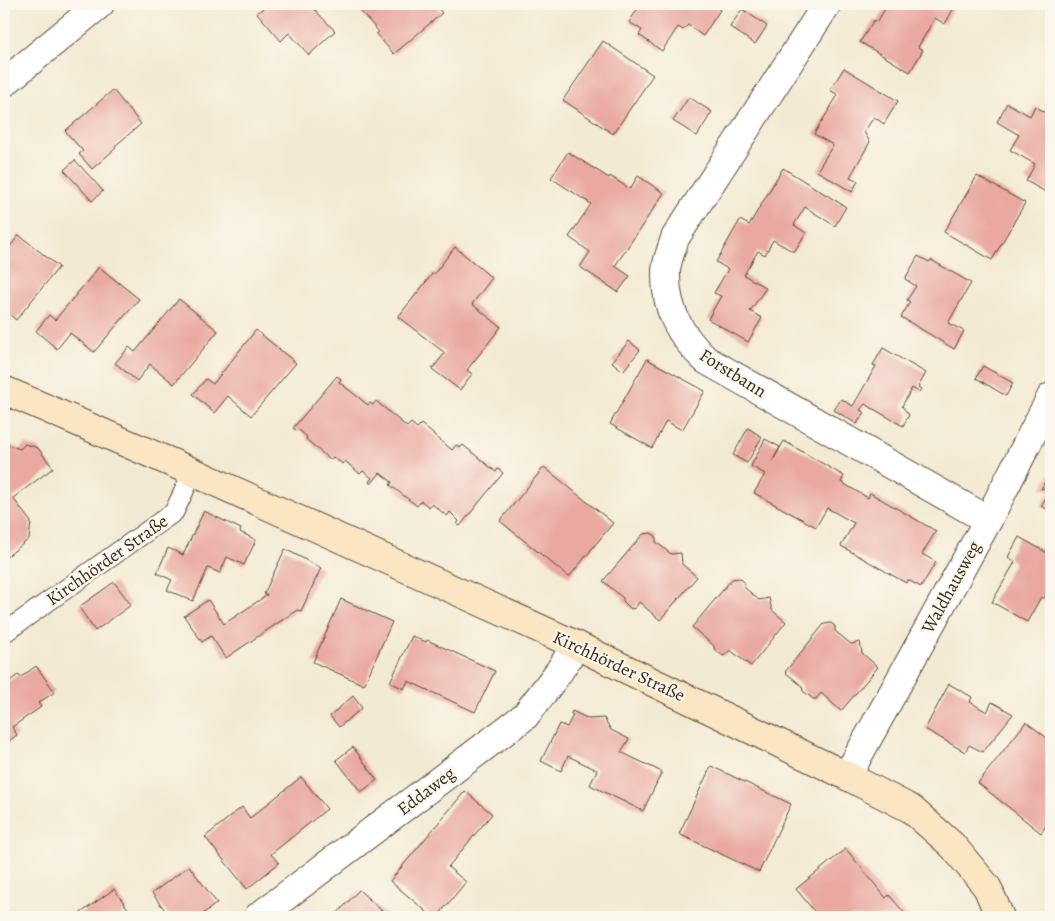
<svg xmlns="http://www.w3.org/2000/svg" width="1055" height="921" font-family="Alegreya,serif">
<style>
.building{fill:#e9a9a0}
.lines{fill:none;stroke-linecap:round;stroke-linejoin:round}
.lane-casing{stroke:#574739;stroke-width:21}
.street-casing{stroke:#574739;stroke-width:30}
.secondary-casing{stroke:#574739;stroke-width:30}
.lane{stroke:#fff;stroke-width:19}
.street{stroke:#fff;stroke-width:28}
.secondary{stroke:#fbe6c3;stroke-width:28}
.labels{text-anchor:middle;stroke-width:4.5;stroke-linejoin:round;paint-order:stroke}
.street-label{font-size:18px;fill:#3b2a1e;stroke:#fbf7ec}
</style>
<rect width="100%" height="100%" fill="#fbf7ec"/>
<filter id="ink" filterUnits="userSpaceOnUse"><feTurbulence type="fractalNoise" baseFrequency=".02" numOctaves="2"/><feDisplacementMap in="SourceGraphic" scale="10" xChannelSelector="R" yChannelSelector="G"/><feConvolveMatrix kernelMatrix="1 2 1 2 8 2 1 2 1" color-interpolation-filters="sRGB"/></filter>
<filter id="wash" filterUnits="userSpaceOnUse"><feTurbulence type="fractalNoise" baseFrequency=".0096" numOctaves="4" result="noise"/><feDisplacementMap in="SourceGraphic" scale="20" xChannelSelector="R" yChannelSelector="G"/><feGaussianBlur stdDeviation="1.12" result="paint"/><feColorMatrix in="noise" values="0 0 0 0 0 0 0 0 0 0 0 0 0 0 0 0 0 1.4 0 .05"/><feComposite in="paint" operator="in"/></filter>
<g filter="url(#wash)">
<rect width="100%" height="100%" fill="#f3ead3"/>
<g id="blocks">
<!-- building -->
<g class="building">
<path d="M260,4H315L318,7L315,10L335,31L309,55L289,33L281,41L257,13L263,8Z"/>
<path d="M354,4H434L442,13L394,54L376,34L379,32Z"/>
<path d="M641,4H711L720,10L703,36L688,25L683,30L678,27L662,51L639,35L642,30L629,22Z"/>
<path d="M888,4H956L945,24L935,18L918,47L923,50L910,72L860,42L874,20L877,22Z"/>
<path d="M742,9L767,26L755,44L730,27Z"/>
<path d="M603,41L653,75L613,134L563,100Z"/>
<path d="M844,68L898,101L884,124L874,117L864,132L870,142L850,177L858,181L852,192L817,171L833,145L814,134L838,95L830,90Z"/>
<path d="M113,90L141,124L115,146L116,148L92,169L79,154L83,151L65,131Z"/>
<path d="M689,97L712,112L697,136L673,121Z"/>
<path d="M1007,103L1030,116L1035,106L1051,116V195L1026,181L1035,164L1010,150L1019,135L997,122Z"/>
<path d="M568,152L609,178L610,176L630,189L638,176L664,193L615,266L630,276L618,292L580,267L590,252L569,237L591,204L551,178Z"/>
<path d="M75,160L103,191L92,201L64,170Z"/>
<path d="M783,168L846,207L835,226L805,207L794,225L806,233L794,252L773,240L765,255L758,251L744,275L766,288L750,311L762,318L748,342L708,319L721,296L714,293L728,269L716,262L740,220L749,225Z"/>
<path d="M977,176L1025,203L992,260L944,232Z"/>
<path d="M19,235L59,267L16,320L4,310V254Z"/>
<path d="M455,247L492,278L472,304L501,327L467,370L472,374L460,390L432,369L445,353L398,317L433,273L434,274Z"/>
<path d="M918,256L929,262L931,260L971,283L948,323L964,331L954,349L901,317L910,302L907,300L916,286L905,279Z"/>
<path d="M99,267L139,299L94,352L70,333L57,349L36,331L49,315L55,320Z"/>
<path d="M179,299L218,331L174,384L150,364L137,381L115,363L129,347L135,352Z"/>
<path d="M256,330L296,363L251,416L228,396L214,413L193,394L206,379L213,384Z"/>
<path d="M629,341L640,350L623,371L612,362Z"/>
<path d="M883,348L926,373L918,387L921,389L919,392L912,388L902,406L909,415L903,426L865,404L860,410L864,412L857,424L834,410L841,399L853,406L876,366L873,365Z"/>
<path d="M647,359L705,391L682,430L666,421L652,448L610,424Z"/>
<path d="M983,366L1013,383L1006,396L976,378Z"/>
<path d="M337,376L341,379L339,382L368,405L370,403L373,405L376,401L407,427L411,423L417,428L421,424L452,450L456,445L460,448L463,445L496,472L498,469L503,473L460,526L457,524L459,521L450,512L447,516L432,504L429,507L421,501L417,506L390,485L392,482L380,473L371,484L369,482L372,478L363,471L360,474L345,461L343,464L333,457L330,460L306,439L307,437L298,429L297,431L293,428Z"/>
<path d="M748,428L762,437L747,463L733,455Z"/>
<path d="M765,439L780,447L772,462L784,441L844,476L841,482L868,498L870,493L936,531L922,554L936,562L921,587L908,580L906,583L841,546L854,523L827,508L816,527L754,493L765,474L751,466Z"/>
<path d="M4,443L20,449L25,444L38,448L53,468L13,498L31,522L29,539L4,559Z"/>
<path d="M544,467L613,523L569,577L500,521Z"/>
<path d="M1051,470V511L1041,506L1050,491L1044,488L1041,489Z"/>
<path d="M204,511L241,529L240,532L256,540L244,565L227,557L220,573L208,568L193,601L167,590L172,580L157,573L168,548L183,555Z"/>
<path d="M651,533L656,536V542L671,554L681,553L682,564L697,577L660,620L639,602L635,608L631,609L623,601V598L603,581L643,534Z"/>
<path d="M1019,537L1051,555V586L1044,599L1041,597L1027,622L992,602L1015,562L1008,557Z"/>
<path d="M285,549L321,568L301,611L297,610L226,658L211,636L202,642L184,616L208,600L224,624L267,595L264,594Z"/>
<path d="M740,578L744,582L745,588L759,600L769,598L772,610L786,622L751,666L730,650L725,655L723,656L714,649V646L692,627L732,579Z"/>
<path d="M114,582L131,605L95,631L79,607Z"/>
<path d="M341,599L392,622L364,685L313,662Z"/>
<path d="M831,623L835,626V631L851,644L860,642L862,653L878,667L841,711L821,693L816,699H813L803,691L802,686L785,672L824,624Z"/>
<path d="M412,636L426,642L427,640L495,671L475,712L408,681L404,689L390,682Z"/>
<path d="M36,666L55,692L38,703L41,707L12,727L17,735L4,745V685L18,675L21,677Z"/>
<path d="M949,684L972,697L970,702L987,712L992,702L1013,714L983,752L969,745L965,752L925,729Z"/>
<path d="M353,696L362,708L339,727L330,716Z"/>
<path d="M572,711L589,719L604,718L611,730L629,739L621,752L662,772L643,811L590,785L597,770L568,756L561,771L541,761L559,724L567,727L573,715L571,714Z"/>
<path d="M1026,722L1051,741V819L1041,833L978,783Z"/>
<path d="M353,747L377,780L361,792L336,760Z"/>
<path d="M711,766L791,804L759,872L679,834Z"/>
<path d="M301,777L327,809L271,854L279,863L247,889L205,837L242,807L250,818Z"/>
<path d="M465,791L492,814L448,867L466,882L437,917H433L390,881Z"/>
<path d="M846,849L886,898L889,895L908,917H819L796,889Z"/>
<path d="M189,866L217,903L199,917H170L152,893Z"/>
<path d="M114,889L128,909L121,914L123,917H75Z"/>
<path d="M359,890L389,917H334Z"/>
</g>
</g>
</g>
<g filter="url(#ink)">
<use href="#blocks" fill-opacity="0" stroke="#574739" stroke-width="1"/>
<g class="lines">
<!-- lane casing -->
<g class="lane-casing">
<path id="lane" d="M4,633L174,512L193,472"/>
</g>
<!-- street casing -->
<g class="street-casing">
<g id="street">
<path d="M827,4L675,238C672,249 666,261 666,272C665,309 680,336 706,360L988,520"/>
<path d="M4,83L100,4"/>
<path d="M847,776L988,520L1051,397"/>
<path d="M258,917L525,716L558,673L576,645"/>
</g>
</g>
<!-- secondary casing -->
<g class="secondary-casing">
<path id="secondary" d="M4,390L193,472L576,645L847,776L911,809L952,845L987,887L1000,917"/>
</g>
<!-- lane -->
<use href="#lane" class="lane"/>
<!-- street -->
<use href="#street" class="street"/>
<!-- secondary -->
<use href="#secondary" class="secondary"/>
</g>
</g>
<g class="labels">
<!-- street labels -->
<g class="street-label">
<text transform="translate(733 373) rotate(32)" y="6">Forstbann</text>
<text transform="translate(107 560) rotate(-35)" y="6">Kirchhörder Straße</text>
<text transform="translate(951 587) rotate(-61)" y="6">Waldhausweg</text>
<text transform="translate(619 666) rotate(25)" y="6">Kirchhörder Straße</text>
<text transform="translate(426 791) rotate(-37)" y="6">Eddaweg</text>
</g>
</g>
<!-- margin -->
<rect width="1055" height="921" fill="none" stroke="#fbf7ec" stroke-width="20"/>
</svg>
